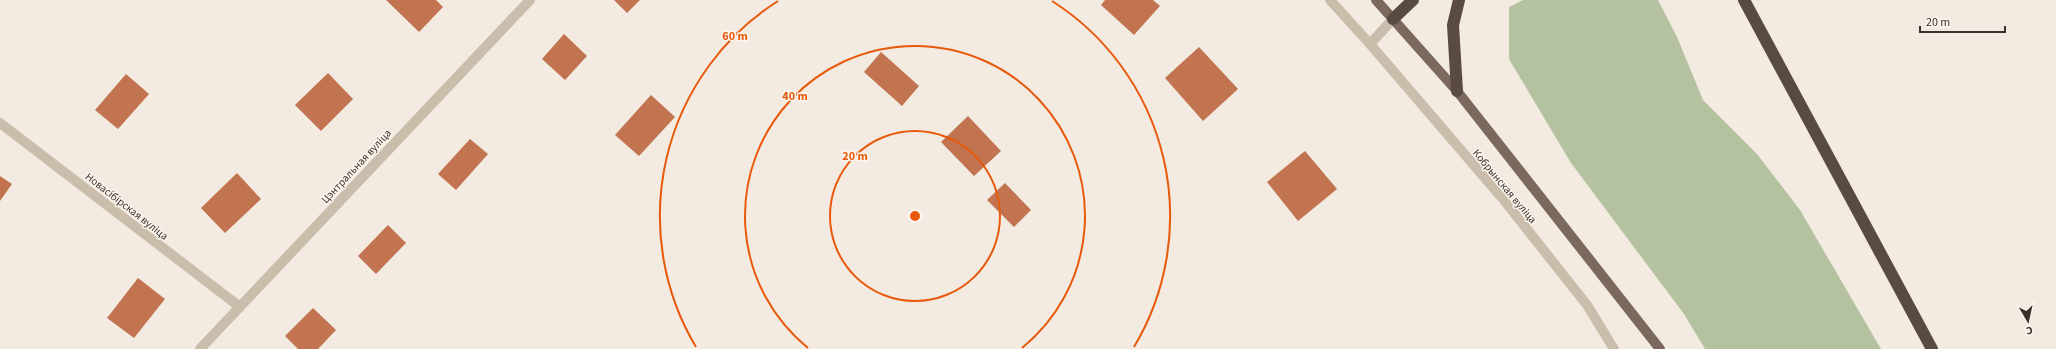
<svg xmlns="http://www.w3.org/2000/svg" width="2056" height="349" font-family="'Source Sans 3',sans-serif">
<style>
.green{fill:#b4c2a0}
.building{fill:#c2734f}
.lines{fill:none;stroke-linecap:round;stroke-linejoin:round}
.street{stroke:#cbbdac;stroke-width:10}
.primary{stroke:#7b695d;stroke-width:10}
.highway{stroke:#5a4b42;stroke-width:12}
.ring{fill:none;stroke:#e8590c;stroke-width:2}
.labels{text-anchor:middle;stroke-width:3;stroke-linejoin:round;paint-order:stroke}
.street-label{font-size:11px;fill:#39312b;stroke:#faf5ed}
.centre{fill:#e8590c;stroke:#faf5ed;stroke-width:2}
.ring-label{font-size:12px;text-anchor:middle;font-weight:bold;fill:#e8590c;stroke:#faf5ed;stroke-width:3;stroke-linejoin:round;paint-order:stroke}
</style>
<rect width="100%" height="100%" fill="#f3ebe1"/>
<!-- green -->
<path class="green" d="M1523,0H1658L1677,37L1703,100L1757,154L1800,210L1881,349H1705L1684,314L1571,163L1509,59V7Z"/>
<!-- building -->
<g class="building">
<path d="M386,0H436L443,7L419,32Z"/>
<path d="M614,0H640L627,13Z"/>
<path d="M1105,0H1153L1160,6L1134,35L1101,5Z"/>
<path d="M564,34L587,56L565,80L542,59Z"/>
<path d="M1199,47L1238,89L1203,121L1165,78Z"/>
<path d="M881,52L919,86L902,106L864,72Z"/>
<path d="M328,73L353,99L321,131L295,105Z"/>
<path d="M126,74L149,94L118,129L95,110Z"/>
<path d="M651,95L675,117L639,156L615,135Z"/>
<path d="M968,116L1001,151L974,176L941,142Z"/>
<path d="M470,139L488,154L456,190L438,174Z"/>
<path d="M1305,151L1337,189L1298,221L1267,182Z"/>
<path d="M237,173L261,199L225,233L201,208Z"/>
<path d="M0,176L12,184L0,201Z"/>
<path d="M1005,183L1031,210L1014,227L987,200Z"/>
<path d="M388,225L406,243L376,274L358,256Z"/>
<path d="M138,278L165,299L134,338L107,318Z"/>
<path d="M313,308L336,330L318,349H298L285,336Z"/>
</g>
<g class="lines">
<!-- street -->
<g class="street">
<path d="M1330,0L1370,44"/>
<path d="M1393,19L1370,44L1503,199L1587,305L1614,349"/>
<path d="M0,123L240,307"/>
<path d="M200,349L530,0"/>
</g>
<!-- primary -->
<path class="primary" d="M1376,0L1457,91L1660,349"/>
<!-- highway -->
<g class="highway">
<path d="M1744,0L1932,349"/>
<path d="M1393,19L1413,0"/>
<path d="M1457,91L1453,25L1459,0"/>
</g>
</g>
<!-- distance rings -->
<g class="ring">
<circle cx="915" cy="216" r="85"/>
<path d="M808 348A170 170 0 1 1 1022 348"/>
<path d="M696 347A255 255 0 0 1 778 1M1052 1A255 255 0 0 1 1134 347"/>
</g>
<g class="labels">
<!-- street labels -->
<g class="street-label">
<text transform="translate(356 166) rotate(-47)" y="4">Цэнтральная вуліца</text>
<text transform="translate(1505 186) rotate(50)" y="4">Кобрынская вуліца</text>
<text transform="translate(127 206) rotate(38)" y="4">Новасібірская вуліца</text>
</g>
</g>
<circle cx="915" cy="216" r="6" class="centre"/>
<g class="ring-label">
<text x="735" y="40">60 m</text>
<text x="795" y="100">40 m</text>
<text x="855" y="160">20 m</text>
</g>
<!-- north arrow -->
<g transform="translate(2028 321) rotate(171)" stroke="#faf5ed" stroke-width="3" paint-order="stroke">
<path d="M0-3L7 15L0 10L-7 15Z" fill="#39312b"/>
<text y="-6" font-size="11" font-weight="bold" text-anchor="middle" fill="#39312b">С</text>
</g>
<!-- scale -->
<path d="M1920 26v6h85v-6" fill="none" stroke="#39312b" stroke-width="2"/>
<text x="1926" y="26" font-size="12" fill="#39312b" stroke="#faf5ed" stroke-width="3" paint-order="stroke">20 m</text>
</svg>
